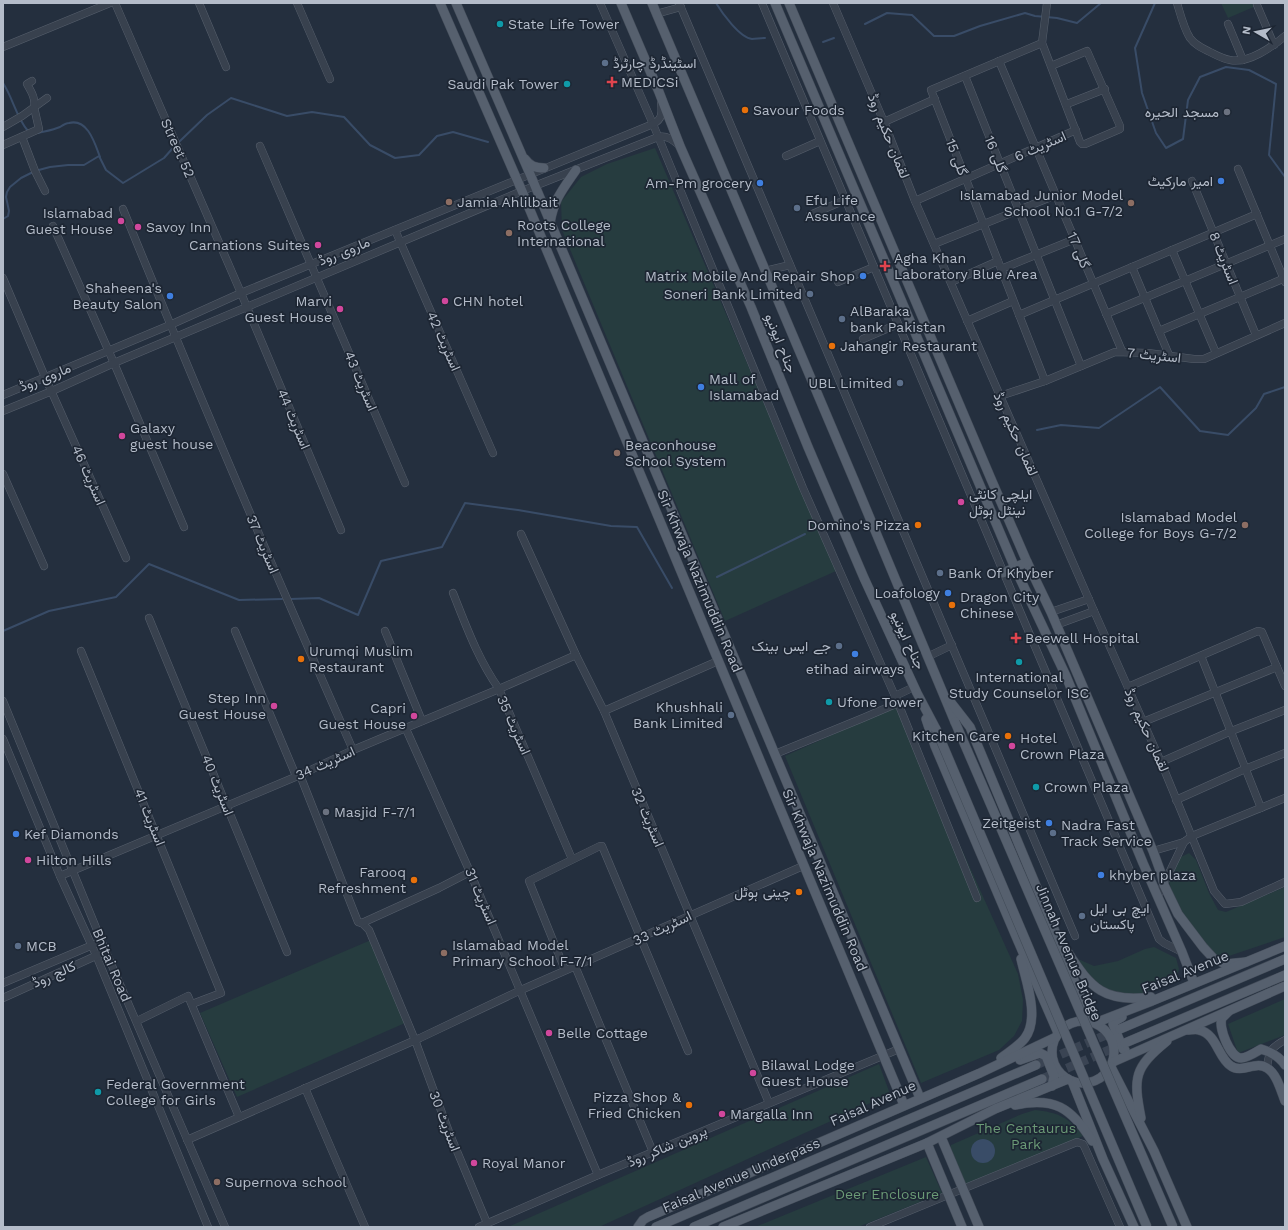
<svg xmlns="http://www.w3.org/2000/svg" width="1288" height="1230" font-family="'Work Sans',Vazirmatn,sans-serif">
<style>
.green{fill:#263c3f}
.water{fill:#394c67}
.lines{fill:none;stroke-linecap:round;stroke-linejoin:round}
.stream{stroke:#394c67;stroke-width:2}
.major-tunnel{stroke:#3a4453;stroke-width:9;stroke-dasharray:9 4.5;stroke-linecap:butt}
.minor-casing{stroke:#565f6c;stroke-width:8}
.major-casing{stroke:#414a57;stroke-width:10}
.minor{stroke:#38414e;stroke-width:7}
.major{stroke:#56606e;stroke-width:9}
.major-bridge-casing{stroke:#414a57;stroke-width:10;stroke-linecap:butt}
.major-bridge{stroke:#56606e;stroke-width:9}
.culture-dot{fill:#0f9aa8;stroke:#1d2633;stroke-width:1.5}
.service-dot{fill:#5c6f8a;stroke:#1d2633;stroke-width:1.5}
.health-dot{fill:#e0444e;stroke:#1d2633;stroke-width:1.5}
.food-dot{fill:#e8710a;stroke:#1d2633;stroke-width:1.5}
.worship-dot{fill:#6b7280;stroke:#1d2633;stroke-width:1.5}
.shop-dot{fill:#3f7fe0;stroke:#1d2633;stroke-width:1.5}
.education-dot{fill:#8d6e63;stroke:#1d2633;stroke-width:1.5}
.hotel-dot{fill:#d1479c;stroke:#1d2633;stroke-width:1.5}
.labels{text-anchor:middle;stroke-width:3.5;stroke-linejoin:round;paint-order:stroke}
.poi-label{font-size:14px;fill:#b4bcc9;stroke:#1d2633;text-anchor:start}
.street-label{font-size:14px;fill:#b4bcc9;stroke:#1d2633}
.park-label{font-size:14px;fill:#6b9a76;stroke:#1d2633}
</style>
<rect width="100%" height="100%" fill="#242f3e"/>
<!-- green -->
<g class="green">
<path d="M1221,3H1263L1228,18Z"/>
<path d="M655,148L836,571L725,621L562,230L561,202L581,177L607,164Z"/>
<path d="M897,706L1018,974L1023,1000L1022,1021L1014,1036L999,1050L921,1083L785,756Z"/>
<path d="M1189,853L1196,860L1209,893L1218,910L1226,912L1285,887V937L1220,959L1203,944L1176,905L1167,875L1175,860Z"/>
<path d="M371,940L405,1023L237,1097L200,1013Z"/>
<path d="M1154,947L1176,958L1179,969L1177,977L1141,994L1113,995L1090,981L1078,959L1094,966L1118,961L1145,949Z"/>
<path d="M1285,999V1035L1238,1053L1228,1024Z"/>
<path d="M879,1064L890,1094L599,1227H508Z"/>
<path d="M1035,1110C1057,1112 1070,1118 1083,1136L963,1185L950,1148L951,1145L1022,1114Z"/>
<path d="M926,1157L942,1193L858,1227H755Z"/>
</g>
<!-- water -->
<circle class="water" cx="983" cy="1151" r="12"/>
<g class="lines">
<!-- stream -->
<g class="stream">
<path d="M716,3C722,13 740,38 752,39C756,39 760,38 765,38"/>
<path d="M1155,3L1135,48L1142,93L1156,133L1166,148L1183,139L1188,100L1200,77L1226,67L1249,70L1276,84L1269,155L1285,177"/>
<path d="M865,24L887,13L912,15L934,36H954L980,26L1025,13L1035,16L1057,18L1077,23L1101,3"/>
<path d="M823,42L834,38"/>
<path d="M3,83C13,98 16,117 28,131"/>
<path d="M38,133C46,131 53,130 60,127C63,125 66,123 69,123C88,118 95,144 100,157"/>
<path d="M180,141L207,115L231,98L287,116L312,112L344,117L370,145L395,158L419,155L437,136L453,132L488,142"/>
<path d="M3,219L8,216L9,211L6,197L7,192L10,187L21,178L35,171L50,167L68,165H84L99,156L106,170L123,183L164,158L172,149"/>
<path d="M1037,430L1061,425L1099,428L1160,387L1200,431L1228,435L1256,408L1264,394L1285,387"/>
<path d="M717,577L805,534"/>
<path d="M290,599L319,598L358,615L381,561L442,547L465,503L518,510L611,526L637,527L672,588"/>
<path d="M3,631L49,611L116,597L149,564L239,600L282,599"/>
</g>
<!-- major-tunnel -->
<g class="major-tunnel">
<path d="M1036,1065L1120,1029"/>
<path d="M1042,1079L1125,1043"/>
</g>
<!-- minor casing -->
<g class="minor-casing">
<g id="minor">
<path d="M115,3L241,293L341,530"/>
<path d="M199,3L226,67"/>
<path d="M297,3L330,79"/>
<path d="M600,3L653,124L803,488L898,703L977,898"/>
<path d="M679,3L1075,936"/>
<path d="M762,3L1159,939L1164,943L1182,952"/>
<path d="M833,3L884,122L915,201L1094,611L1161,762L1214,891L1225,904L1241,902L1285,882"/>
<path d="M1047,3L1042,43L1080,142L1082,144H1085L1120,129V126L1087,51L1051,66"/>
<path d="M1177,3C1180,13 1184,29 1190,38C1195,45 1202,48 1210,52C1216,55 1223,59 1230,60C1248,64 1272,47 1285,36"/>
<path d="M1257,5L1274,45"/>
<path d="M656,14L681,7"/>
<path d="M1228,24L1243,60"/>
<path d="M1042,43L931,90L1045,381"/>
<path d="M3,47L110,3"/>
<path d="M999,61L1122,351"/>
<path d="M965,76L1081,366"/>
<path d="M1067,104L1105,89"/>
<path d="M884,122L935,99"/>
<path d="M3,127L22,116L47,98"/>
<path d="M22,137L35,171L45,191"/>
<path d="M3,145L39,129L34,107C36,99 31,91 27,84L32,81"/>
<path d="M260,146L405,483"/>
<path d="M786,156L820,141"/>
<path d="M1238,169L1285,282"/>
<path d="M1192,181L1256,335"/>
<path d="M915,201L1076,130"/>
<path d="M123,209C197,391 274,571 353,750"/>
<path d="M810,215L845,200"/>
<path d="M53,226L114,363L184,527"/>
<path d="M395,230L493,453"/>
<path d="M934,244L1056,195"/>
<path d="M1172,250L1216,353"/>
<path d="M1132,267L1169,355"/>
<path d="M1001,269L1075,239"/>
<path d="M765,271L790,265"/>
<path d="M3,278L45,377L126,558"/>
<path d="M838,282L874,267"/>
<path d="M951,282L998,261"/>
<path d="M1106,314L1285,239"/>
<path d="M1019,315L1257,214"/>
<path d="M967,321L1013,301"/>
<path d="M1159,331L1285,278"/>
<path d="M863,339L898,324"/>
<path d="M3,395L170,325L241,293L653,124C663,119 662,112 661,102"/>
<path d="M1000,396L1045,381L1115,352L1148,353L1194,359H1204L1285,323"/>
<path d="M3,411L52,391L114,363L522,191L658,137C667,135 673,140 680,146"/>
<path d="M3,474L44,566"/>
<path d="M521,534L576,655L604,711L769,1103"/>
<path d="M453,593C467,628 478,659 499,689L572,859"/>
<path d="M1051,612L1089,599"/>
<path d="M149,618L287,952"/>
<path d="M1056,625L1094,611"/>
<path d="M235,631L296,776"/>
<path d="M385,631L422,721"/>
<path d="M81,651L221,993L192,1004"/>
<path d="M1201,656L1261,808"/>
<path d="M927,657L952,645"/>
<path d="M1128,687L1258,631L1262,632L1285,686"/>
<path d="M895,696L914,687"/>
<path d="M3,701L106,952L225,1227"/>
<path d="M604,711L718,661"/>
<path d="M1143,722L1277,667"/>
<path d="M406,729L470,872L598,1175"/>
<path d="M3,739L60,876L96,955L208,1227"/>
<path d="M775,754L863,718L898,703"/>
<path d="M1161,762L1229,732L1285,710"/>
<path d="M300,775L358,922L362,923L369,930L415,1040L449,1132L487,1223"/>
<path d="M1176,800L1245,769L1285,753"/>
<path d="M1153,851L1184,842L1192,836L1285,798"/>
<path d="M60,876L300,775L353,750L499,689L576,655"/>
<path d="M1158,896L1184,842"/>
<path d="M362,923L439,888L470,872"/>
<path d="M575,966L653,1152"/>
<path d="M565,970L529,881L600,846H602L688,1051"/>
<path d="M3,983L95,944"/>
<path d="M3,998L100,954"/>
<path d="M137,1021L188,996L239,1117"/>
<path d="M1267,1067C1269,1052 1270,1048 1285,1040"/>
<path d="M305,1088L365,1227"/>
<path d="M187,1140L420,1038L521,990L803,866"/>
<path d="M479,1227L598,1175L899,1049"/>
<path d="M870,1227L1077,1142L1083,1144L1085,1148L1120,1227"/>
</g>
</g>
<!-- major casing -->
<g class="major-casing">
<g id="major">
<path d="M440,3L522,191L904,1105"/>
<path d="M456,3L530,174L920,1098"/>
<path d="M621,3L659,92L680,146L751,307L808,447L864,578L917,693L936,729"/>
<path d="M652,3L854,480L955,722"/>
<path d="M775,3L1015,568L1066,676L1143,863L1182,952L1194,983"/>
<path d="M789,3L991,479L1027,562L1051,612L1153,851L1161,873L1164,885L1178,914L1203,947L1214,959L1226,964L1246,962"/>
<path d="M525,159C530,166 535,168 544,168"/>
<path d="M550,223C554,199 563,189 576,170"/>
<path d="M1003,573L1027,562"/>
<path d="M949,700L970,727L1054,929L1090,1021"/>
<path d="M926,719L935,746L1018,941L1058,1033"/>
<path d="M1067,951C1091,989 1105,1003 1151,997"/>
<path d="M1229,1011C1227,1013 1224,1016 1222,1018C1218,1027 1230,1058 1241,1058C1247,1058 1256,1052 1261,1049C1271,1052 1279,1056 1285,1065"/>
<path d="M1122,1017L1115,1021L1113,1024L1123,1049L1125,1050"/>
<circle cx="1083" cy="1052" r="31"/>
<path d="M1095,1023L1152,1001L1285,946"/>
<path d="M1120,1029L1285,959"/>
<path d="M1187,1030C1191,1030 1196,1029 1199,1030C1217,1034 1218,1058 1231,1066C1242,1074 1256,1060 1267,1068C1277,1074 1281,1091 1285,1101"/>
<path d="M1125,1043L1285,975"/>
<path d="M1001,1058C1009,1052 1019,1046 1025,1038C1040,1018 1026,981 1021,959"/>
<path d="M1020,1060L1040,1053L1046,1056L1054,1076L1052,1086"/>
<path d="M1113,1062L1285,986"/>
<path d="M1111,1067L1154,1151L1187,1227"/>
<path d="M1072,1081L1103,1159L1134,1227"/>
<path d="M1015,1105C1054,1097 1071,1107 1092,1141"/>
<path d="M1141,1118C1133,1077 1134,1068 1167,1041"/>
<path d="M941,1137L979,1227"/>
<path d="M927,1143L962,1227"/>
<path d="M638,1227L643,1220L648,1217L980,1073L1056,1037"/>
<path d="M656,1227L1036,1065"/>
<path d="M694,1227L1042,1079"/>
<path d="M723,1227L927,1143L995,1109L1068,1079"/>
</g>
</g>
<!-- minor -->
<use href="#minor" class="minor"/>
<!-- major -->
<use href="#major" class="major"/>
<!-- major-bridge casing -->
<g class="major-bridge-casing">
<g id="major-bridge">
<path d="M955,722L1173,1227"/>
<path d="M936,729L1147,1227"/>
</g>
</g>
<!-- major-bridge -->
<use href="#major-bridge" class="major-bridge"/>
</g>
<!-- markers -->
<g class="culture-dot">
<circle cx="500" cy="24" r="4"/>
<circle cx="567" cy="84" r="4"/>
<circle cx="1019" cy="662" r="4"/>
<circle cx="829" cy="702" r="4"/>
<circle cx="1036" cy="787" r="4"/>
<circle cx="98" cy="1092" r="4"/>
</g>
<g class="service-dot">
<circle cx="605" cy="63" r="4"/>
<circle cx="797" cy="208" r="4"/>
<circle cx="810" cy="294" r="4"/>
<circle cx="842" cy="319" r="4"/>
<circle cx="900" cy="383" r="4"/>
<circle cx="940" cy="573" r="4"/>
<circle cx="839" cy="646" r="4"/>
<circle cx="731" cy="715" r="4"/>
<circle cx="1053" cy="833" r="4"/>
<circle cx="1082" cy="916" r="4"/>
<circle cx="18" cy="946" r="4"/>
</g>
<g class="health-dot">
<path d="M610 76h4v4h4v4h-4v4h-4v-4h-4v-4h4z"/>
<path d="M883 260h4v4h4v4h-4v4h-4v-4h-4v-4h4z"/>
<path d="M1014 632h4v4h4v4h-4v4h-4v-4h-4v-4h4z"/>
</g>
<g class="food-dot">
<circle cx="745" cy="110" r="4"/>
<circle cx="832" cy="346" r="4"/>
<circle cx="918" cy="525" r="4"/>
<circle cx="952" cy="605" r="4"/>
<circle cx="301" cy="659" r="4"/>
<circle cx="1008" cy="736" r="4"/>
<circle cx="414" cy="880" r="4"/>
<circle cx="799" cy="892" r="4"/>
<circle cx="689" cy="1105" r="4"/>
</g>
<g class="worship-dot">
<circle cx="1227" cy="112" r="4"/>
<circle cx="326" cy="812" r="4"/>
</g>
<g class="shop-dot">
<circle cx="1221" cy="181" r="4"/>
<circle cx="760" cy="183" r="4"/>
<circle cx="863" cy="276" r="4"/>
<circle cx="170" cy="296" r="4"/>
<circle cx="701" cy="387" r="4"/>
<circle cx="948" cy="593" r="4"/>
<circle cx="855" cy="654" r="4"/>
<circle cx="1049" cy="823" r="4"/>
<circle cx="16" cy="834" r="4"/>
<circle cx="1101" cy="875" r="4"/>
</g>
<g class="education-dot">
<circle cx="449" cy="202" r="4"/>
<circle cx="1131" cy="203" r="4"/>
<circle cx="509" cy="233" r="4"/>
<circle cx="617" cy="453" r="4"/>
<circle cx="1245" cy="525" r="4"/>
<circle cx="444" cy="953" r="4"/>
<circle cx="217" cy="1182" r="4"/>
</g>
<g class="hotel-dot">
<circle cx="121" cy="221" r="4"/>
<circle cx="138" cy="227" r="4"/>
<circle cx="318" cy="245" r="4"/>
<circle cx="445" cy="301" r="4"/>
<circle cx="340" cy="309" r="4"/>
<circle cx="122" cy="436" r="4"/>
<circle cx="961" cy="502" r="4"/>
<circle cx="274" cy="706" r="4"/>
<circle cx="414" cy="716" r="4"/>
<circle cx="1012" cy="746" r="4"/>
<circle cx="28" cy="860" r="4"/>
<circle cx="549" cy="1033" r="4"/>
<circle cx="753" cy="1073" r="4"/>
<circle cx="722" cy="1114" r="4"/>
<circle cx="474" cy="1163" r="4"/>
</g>
<g class="labels">
<!-- poi labels -->
<g class="poi-label">
<text x="508" y="29">State Life Tower</text>
<text x="613" y="68">اسٹینڈرڈ چارٹرڈ</text>
<text x="621" y="87">MEDICSi</text>
<text x="559" y="89" text-anchor="end">Saudi Pak Tower</text>
<text x="753" y="115">Savour Foods</text>
<text x="1219" y="117" text-anchor="end">مسجد الحیرہ</text>
<text x="1213" y="186" text-anchor="end">امیر مارکیٹ</text>
<text x="752" y="188" text-anchor="end">Am-Pm grocery</text>
<text x="1123" y="200" text-anchor="end">Islamabad Junior Model<tspan x="1123" dy="16">School No.1 G-7/2</tspan></text>
<text x="805" y="205">Efu Life<tspan x="805" dy="16">Assurance</tspan></text>
<text x="457" y="207">Jamia Ahlilbait</text>
<text x="113" y="218" text-anchor="end">Islamabad<tspan x="113" dy="16">Guest House</tspan></text>
<text x="517" y="230">Roots College<tspan x="517" dy="16">International</tspan></text>
<text x="146" y="232">Savoy Inn</text>
<text x="310" y="250" text-anchor="end">Carnations Suites</text>
<text x="894" y="263">Agha Khan<tspan x="894" dy="16">Laboratory Blue Area</tspan></text>
<text x="855" y="281" text-anchor="end">Matrix Mobile And Repair Shop</text>
<text x="162" y="293" text-anchor="end">Shaheena's<tspan x="162" dy="16">Beauty Salon</tspan></text>
<text x="802" y="299" text-anchor="end">Soneri Bank Limited</text>
<text x="332" y="306" text-anchor="end">Marvi<tspan x="332" dy="16">Guest House</tspan></text>
<text x="453" y="306">CHN hotel</text>
<text x="850" y="316">AlBaraka<tspan x="850" dy="16">bank Pakistan</tspan></text>
<text x="840" y="351">Jahangir Restaurant</text>
<text x="709" y="384">Mall of<tspan x="709" dy="16">Islamabad</tspan></text>
<text x="892" y="388" text-anchor="end">UBL Limited</text>
<text x="130" y="433">Galaxy<tspan x="130" dy="16">guest house</tspan></text>
<text x="625" y="450">Beaconhouse<tspan x="625" dy="16">School System</tspan></text>
<text x="969" y="499">ایلچی کانٹی<tspan x="969" dy="16">نینٹل ہوٹل</tspan></text>
<text x="1237" y="522" text-anchor="end">Islamabad Model<tspan x="1237" dy="16">College for Boys G-7/2</tspan></text>
<text x="910" y="530" text-anchor="end">Domino's Pizza</text>
<text x="948" y="578">Bank Of Khyber</text>
<text x="940" y="598" text-anchor="end">Loafology</text>
<text x="960" y="602">Dragon City<tspan x="960" dy="16">Chinese</tspan></text>
<text x="1025" y="643">Beewell Hospital</text>
<text x="831" y="651" text-anchor="end">جے ایس بینک</text>
<text x="309" y="656">Urumqi Muslim<tspan x="309" dy="16">Restaurant</tspan></text>
<text x="855" y="674" text-anchor="middle">etihad airways</text>
<text x="1019" y="682" text-anchor="middle">International<tspan x="1019" dy="16">Study Counselor ISC</tspan></text>
<text x="266" y="703" text-anchor="end">Step Inn<tspan x="266" dy="16">Guest House</tspan></text>
<text x="837" y="707">Ufone Tower</text>
<text x="723" y="712" text-anchor="end">Khushhali<tspan x="723" dy="16">Bank Limited</tspan></text>
<text x="406" y="713" text-anchor="end">Capri<tspan x="406" dy="16">Guest House</tspan></text>
<text x="1000" y="741" text-anchor="end">Kitchen Care</text>
<text x="1020" y="743">Hotel<tspan x="1020" dy="16">Crown Plaza</tspan></text>
<text x="1044" y="792">Crown Plaza</text>
<text x="334" y="817">Masjid F-7/1</text>
<text x="1041" y="828" text-anchor="end">Zeitgeist</text>
<text x="1061" y="830">Nadra Fast<tspan x="1061" dy="16">Track Service</tspan></text>
<text x="24" y="839">Kef Diamonds</text>
<text x="36" y="865">Hilton Hills</text>
<text x="406" y="877" text-anchor="end">Farooq<tspan x="406" dy="16">Refreshment</tspan></text>
<text x="1109" y="880">khyber plaza</text>
<text x="791" y="897" text-anchor="end">چینی ہوٹل</text>
<text x="1090" y="913">ایچ بی ایل<tspan x="1090" dy="16">پاکستان</tspan></text>
<text x="452" y="950">Islamabad Model<tspan x="452" dy="16">Primary School F-7/1</tspan></text>
<text x="26" y="951">MCB</text>
<text x="557" y="1038">Belle Cottage</text>
<text x="761" y="1070">Bilawal Lodge<tspan x="761" dy="16">Guest House</tspan></text>
<text x="106" y="1089">Federal Government<tspan x="106" dy="16">College for Girls</tspan></text>
<text x="681" y="1102" text-anchor="end">Pizza Shop &amp;<tspan x="681" dy="16">Fried Chicken</tspan></text>
<text x="730" y="1119">Margalla Inn</text>
<text x="482" y="1168">Royal Manor</text>
<text x="225" y="1187">Supernova school</text>
</g>
<!-- street labels -->
<g class="street-label">
<text transform="translate(889 136) rotate(68)" y="5">لقمان حکیم روڈ</text>
<text transform="translate(1040 146) rotate(-24)" y="5">اسٹریٹ 6</text>
<text transform="translate(178 148) rotate(66)" y="5">Street 52</text>
<text transform="translate(996 154) rotate(68)" y="5">گلی 16</text>
<text transform="translate(957 157) rotate(69)" y="5">گلی 15</text>
<text transform="translate(1079 250) rotate(67)" y="5">گلی 17</text>
<text transform="translate(344 251) rotate(-22)" y="5">ماروی روڈ</text>
<text transform="translate(1224 258) rotate(68)" y="5">اسٹریٹ 8</text>
<text transform="translate(444 341) rotate(66)" y="5">اسٹریٹ 42</text>
<text transform="translate(781 343) rotate(68)" y="5">جناح ایونیو</text>
<text transform="translate(1154 355) rotate(6)" y="5">اسٹریٹ 7</text>
<text transform="translate(45 377) rotate(-22)" y="5">ماروی روڈ</text>
<text transform="translate(361 381) rotate(67)" y="5">اسٹریٹ 43</text>
<text transform="translate(294 419) rotate(67)" y="5">اسٹریٹ 44</text>
<text transform="translate(1016 434) rotate(66)" y="5">لقمان حکیم روڈ</text>
<text transform="translate(89 475) rotate(66)" y="5">اسٹریٹ 46</text>
<text transform="translate(263 544) rotate(67)" y="5">اسٹریٹ 37</text>
<text transform="translate(700 581) rotate(67)" y="5">Sir Khwaja Nazimuddin Road</text>
<text transform="translate(908 640) rotate(65)" y="5">جناح ایونیو</text>
<text transform="translate(514 725) rotate(66)" y="5">اسٹریٹ 35</text>
<text transform="translate(1147 730) rotate(66)" y="5">لقمان حکیم روڈ</text>
<text transform="translate(325 763) rotate(-24)" y="5">اسٹریٹ 34</text>
<text transform="translate(218 785) rotate(68)" y="5">اسٹریٹ 40</text>
<text transform="translate(150 817) rotate(68)" y="5">اسٹریٹ 41</text>
<text transform="translate(648 817) rotate(67)" y="5">اسٹریٹ 32</text>
<text transform="translate(825 880) rotate(67)" y="5">Sir Khwaja Nazimuddin Road</text>
<text transform="translate(481 896) rotate(67)" y="5">اسٹریٹ 31</text>
<text transform="translate(662 928) rotate(-25)" y="5">اسٹریٹ 33</text>
<text transform="translate(1069 952) rotate(67)" y="5">Jinnah Avenue Bridge</text>
<text transform="translate(112 965) rotate(67)" y="5">Bhitai Road</text>
<text transform="translate(1185 972) rotate(-22)" y="5">Faisal Avenue</text>
<text transform="translate(54 974) rotate(-24)" y="5">کالج روڈ</text>
<text transform="translate(873 1103) rotate(-24)" y="5">Faisal Avenue</text>
<text transform="translate(445 1121) rotate(69)" y="5">اسٹریٹ 30</text>
<text transform="translate(667 1146) rotate(-23)" y="5">پروین شاکر روڈ</text>
<text transform="translate(741 1175) rotate(-23)" y="5">Faisal Avenue Underpass</text>
</g>
<!-- park labels -->
<g class="park-label">
<text x="1026" y="1133">The Centaurus<tspan x="1026" dy="16">Park</tspan></text>
<text x="887" y="1199">Deer Enclosure</text>
</g>
</g>
<!-- border -->
<rect width="1288" height="1230" fill="none" stroke="#b4bcc9" stroke-width="8"/>
<!-- north arrow -->
<g transform="translate(1256 32) rotate(279)" stroke="#1d2633" stroke-width="3" paint-order="stroke">
<path d="M0-3L7 15L0 10L-7 15Z" fill="#b4bcc9"/>
<text y="-6" font-size="11" font-weight="bold" text-anchor="middle" fill="#b4bcc9">N</text>
</g>
</svg>
